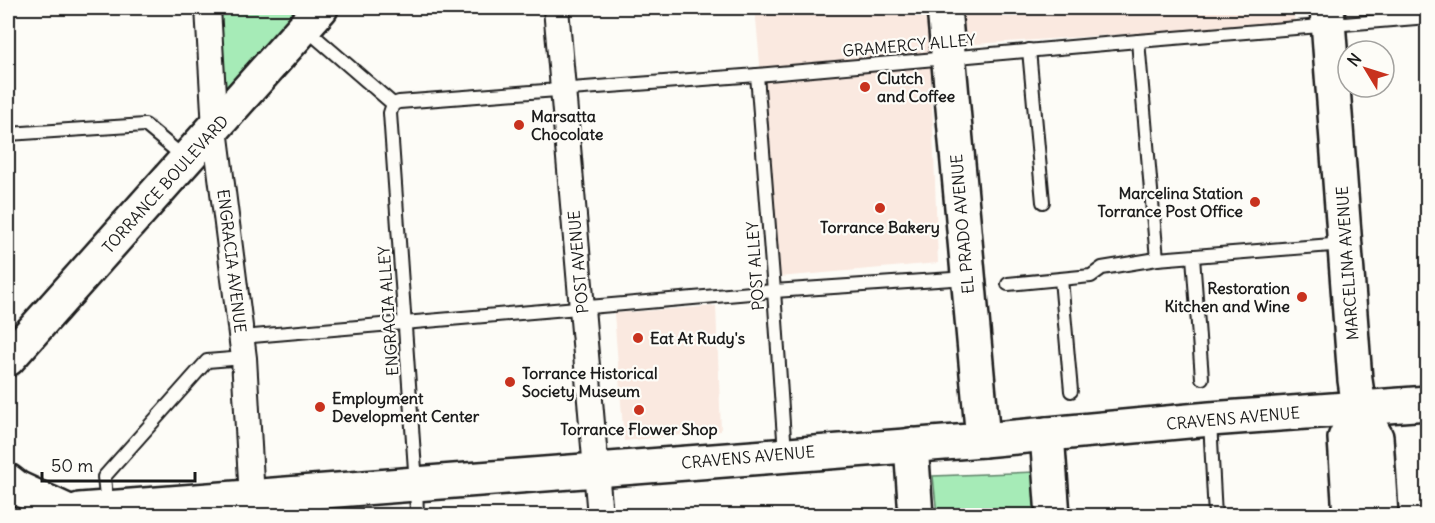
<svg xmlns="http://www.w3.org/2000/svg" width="1435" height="523" font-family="Delius,sans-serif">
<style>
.built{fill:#fae9e0}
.green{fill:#a6ebb7;stroke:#61846a;stroke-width:1.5}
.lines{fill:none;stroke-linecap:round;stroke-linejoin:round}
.lane-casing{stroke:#1c1c1c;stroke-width:16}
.street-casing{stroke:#1c1c1c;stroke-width:28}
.secondary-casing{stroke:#1c1c1c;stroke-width:38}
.primary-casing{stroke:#1c1c1c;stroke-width:38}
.lane{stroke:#fdfcf7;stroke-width:12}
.street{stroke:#fdfcf7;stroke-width:24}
.secondary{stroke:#fdfcf7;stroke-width:33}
.primary{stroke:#fdfcf7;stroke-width:33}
.poi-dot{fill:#c8321e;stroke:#fdfcf7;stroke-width:2}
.labels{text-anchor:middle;stroke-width:4.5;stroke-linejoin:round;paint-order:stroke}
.street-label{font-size:16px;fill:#1c1c1c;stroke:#fdfcf7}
.poi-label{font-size:16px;font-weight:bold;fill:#1c1c1c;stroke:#fdfcf7;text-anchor:start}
</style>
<rect width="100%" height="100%" fill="#fdfcf7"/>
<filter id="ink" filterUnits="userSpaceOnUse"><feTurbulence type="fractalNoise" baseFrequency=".0167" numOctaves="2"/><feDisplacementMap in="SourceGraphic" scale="12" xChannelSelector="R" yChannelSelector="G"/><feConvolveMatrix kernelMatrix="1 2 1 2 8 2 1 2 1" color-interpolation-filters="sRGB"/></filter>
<g filter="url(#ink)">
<!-- built -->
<g class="built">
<path d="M755,8H1293L1295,23L930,47L938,263L779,277Z"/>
<path d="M716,306L721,431L624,441L614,313Z"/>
</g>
<!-- green -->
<g class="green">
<path d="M208,8H321L215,129Z"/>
<path d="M1035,472L1038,515H937L933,476Z"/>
</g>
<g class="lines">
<!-- lane casing -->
<g class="lane-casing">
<g id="lane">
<path d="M305,28L393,104"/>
<path d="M1138,41L1157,259L1344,244"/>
<path d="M1029,50L1043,202"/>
<path d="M757,75L774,291L785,453"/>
<path d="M393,104L399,102L757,75L1138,41L1428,17"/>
<path d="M393,104L390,113L416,484L417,516"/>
<path d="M8,134L145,125L186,159"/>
<path d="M1193,257L1202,378"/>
<path d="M1061,279L1071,391"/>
<path d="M1008,284L1091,276L1102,268L1157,259"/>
<path d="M242,337L774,291L967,278"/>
<path d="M1210,421L1215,516"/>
<path d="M107,506L104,477L207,361L244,358"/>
</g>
</g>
<!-- street casing -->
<g class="street-casing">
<g id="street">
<path d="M208,8L215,129L244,358L253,516"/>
<path d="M556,8L600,516"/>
</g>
</g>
<!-- secondary casing -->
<g class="secondary-casing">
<g id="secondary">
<path d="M944,8L983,440"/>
<path d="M1327,8L1355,380L1359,407L1345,438L1350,516"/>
<path d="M1359,407L1376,437L1381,516"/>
<path d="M1047,434L1053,516"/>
<path d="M911,445L916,516"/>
<path d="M8,481L17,488L69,512"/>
<path d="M62,516L80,510L983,440L1210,419L1428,403"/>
</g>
</g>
<!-- primary casing -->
<g class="primary-casing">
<path id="primary" d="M8,359L321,8"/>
</g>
<!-- lane -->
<use href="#lane" class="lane"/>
<!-- street -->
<use href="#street" class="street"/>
<!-- secondary -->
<use href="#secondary" class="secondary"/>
<!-- primary -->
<use href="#primary" class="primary"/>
</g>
</g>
<!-- markers -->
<g class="poi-dot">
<circle cx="865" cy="87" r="6"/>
<circle cx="519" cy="125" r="6"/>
<circle cx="1255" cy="202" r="6"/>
<circle cx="880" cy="208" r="6"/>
<circle cx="1302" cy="297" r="6"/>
<circle cx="638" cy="338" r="6"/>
<circle cx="510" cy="382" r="6"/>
<circle cx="320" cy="407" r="6"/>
<circle cx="639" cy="410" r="6"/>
</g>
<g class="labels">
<!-- street labels -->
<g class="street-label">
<text transform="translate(909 45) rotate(-5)" y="6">GRAMERCY ALLEY</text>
<text transform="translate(165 184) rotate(-48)" y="6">TORRANCE BOULEVARD</text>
<text transform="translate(962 224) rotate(-95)" y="6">EL PRADO AVENUE</text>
<text transform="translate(232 261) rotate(83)" y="6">ENGRACIA AVENUE</text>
<text transform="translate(578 262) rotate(-95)" y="6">POST AVENUE</text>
<text transform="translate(1347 263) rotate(-94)" y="6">MARCELINA AVENUE</text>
<text transform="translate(755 266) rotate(-94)" y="6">POST ALLEY</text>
<text transform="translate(388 311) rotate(-94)" y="6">ENGRACIA ALLEY</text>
<text transform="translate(1233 418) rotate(-5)" y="6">CRAVENS AVENUE</text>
<text transform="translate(748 457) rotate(-5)" y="6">CRAVENS AVENUE</text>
</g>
<!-- poi labels -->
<g class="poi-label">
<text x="877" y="84">Clutch<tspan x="877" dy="18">and Coffee</tspan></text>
<text x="531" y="122">Marsatta<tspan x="531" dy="18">Chocolate</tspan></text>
<text x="1243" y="199" text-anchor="end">Marcelina Station<tspan x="1243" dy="18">Torrance Post Office</tspan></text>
<text x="880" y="233" text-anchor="middle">Torrance Bakery</text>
<text x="1290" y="294" text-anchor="end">Restoration<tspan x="1290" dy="18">Kitchen and Wine</tspan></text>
<text x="650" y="344">Eat At Rudy's</text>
<text x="522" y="379">Torrance Historical<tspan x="522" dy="18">Society Museum</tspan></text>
<text x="332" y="404">Employment<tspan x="332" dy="18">Development Center</tspan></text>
<text x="639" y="435" text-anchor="middle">Torrance Flower Shop</text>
</g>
</g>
<!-- margin -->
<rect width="1435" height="523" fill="none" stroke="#fdfcf7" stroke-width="30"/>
<rect x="15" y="15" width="1405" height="493" fill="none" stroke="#1c1c1c" stroke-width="2" filter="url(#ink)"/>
<!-- north arrow -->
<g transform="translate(1366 69) rotate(308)"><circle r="28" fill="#fdfcf7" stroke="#a3a29f" stroke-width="1.5"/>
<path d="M0-4.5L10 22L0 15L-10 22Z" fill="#c8321e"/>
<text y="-9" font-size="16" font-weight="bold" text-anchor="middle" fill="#1c1c1c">N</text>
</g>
<!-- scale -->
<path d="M42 472v9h153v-9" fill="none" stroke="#1c1c1c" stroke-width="3"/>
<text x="51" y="472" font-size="18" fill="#1c1c1c" stroke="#fdfcf7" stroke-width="4.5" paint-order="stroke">50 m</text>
</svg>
